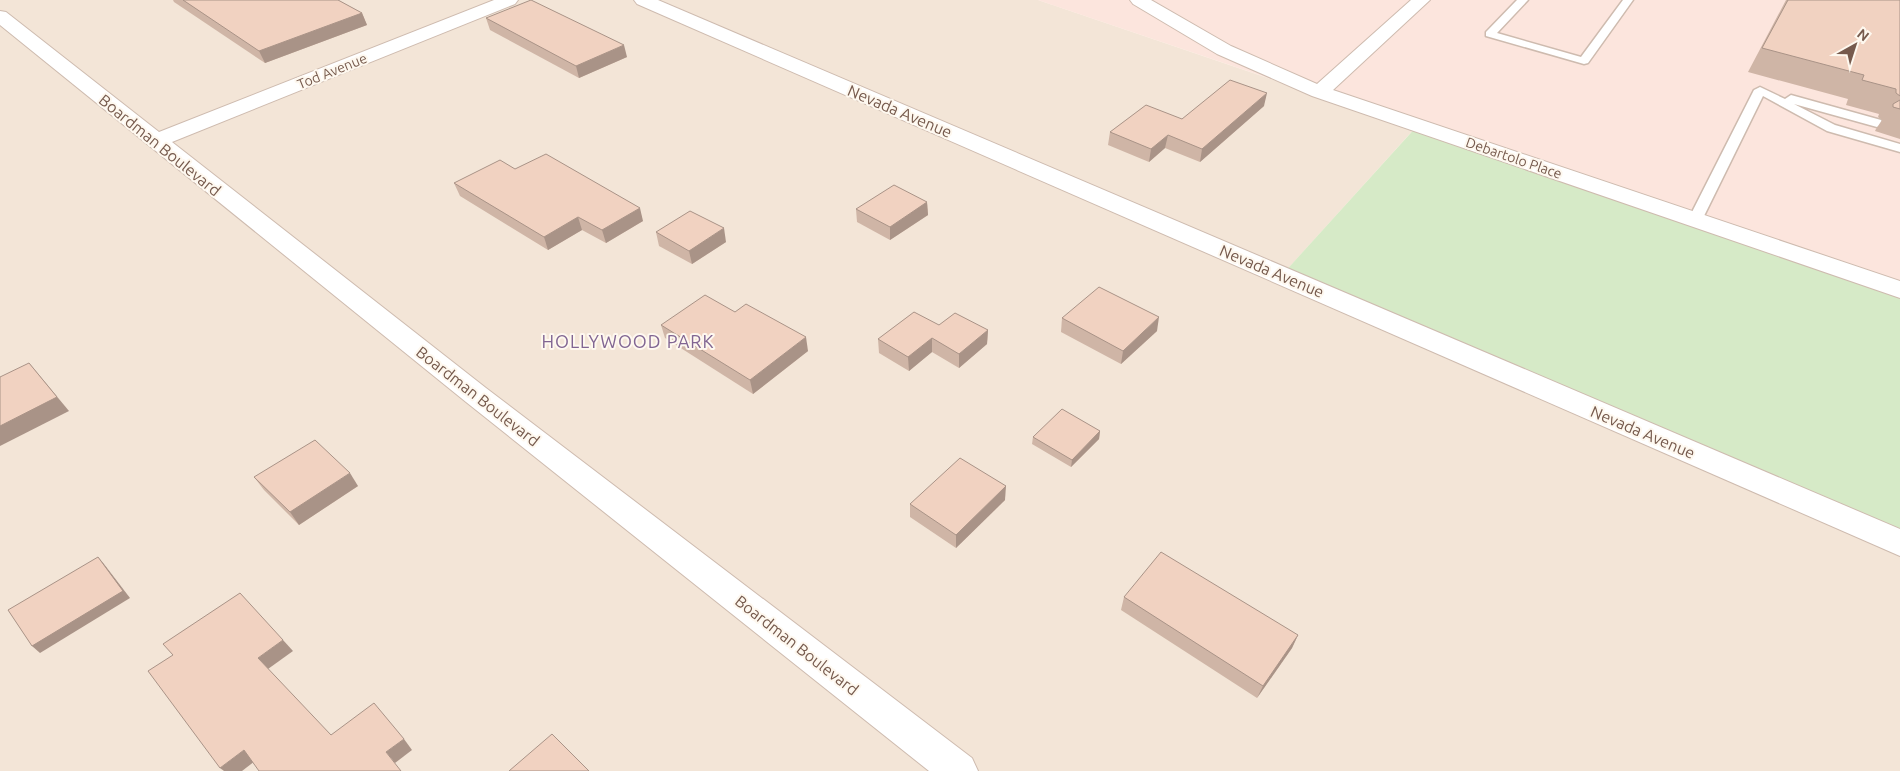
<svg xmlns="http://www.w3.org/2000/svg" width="1900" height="771" font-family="Ubuntu,sans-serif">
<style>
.residential{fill:#f3e5d7}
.commercial{fill:#fce5dd}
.green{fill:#d6eac7}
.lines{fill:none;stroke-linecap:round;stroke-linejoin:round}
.service-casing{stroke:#cebbaf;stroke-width:3}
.minor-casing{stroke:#cebbaf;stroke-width:2}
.service{fill:#fff;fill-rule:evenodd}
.minor{fill:#fff;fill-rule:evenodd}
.wall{fill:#cfb5a6}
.shaded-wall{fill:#a99387}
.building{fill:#f1d2c1;stroke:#a99387}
.labels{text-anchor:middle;stroke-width:4;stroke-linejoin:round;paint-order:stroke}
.far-street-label{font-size:14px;fill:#765a4d;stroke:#fef8ef}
.street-label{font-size:16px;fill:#765a4d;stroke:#fef8ef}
.neighbourhood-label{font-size:18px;letter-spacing:1px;fill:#816592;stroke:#fef8ef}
</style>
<rect width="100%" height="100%" fill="#fcf4e9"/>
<!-- residential -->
<path class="residential" d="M0,0H1038L1415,128L1282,275L1900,543V771H0Z"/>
<!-- commercial -->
<path class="commercial" d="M1038,0H1900V292Z"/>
<!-- green -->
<path class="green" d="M1418,125L1900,290V543L1281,276Z"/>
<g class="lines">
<!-- service casing -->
<g class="service-casing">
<g id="service">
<path d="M1517,0H1528L1497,33L1581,57L1623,0H1633L1588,63L1584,64L1486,36V32Z"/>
<path d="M1760,87L1785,99L1791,95L1881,120L1883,123L1877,127L1794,104L1835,125L1900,144V152L1827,131L1763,96L1702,220L1695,224L1690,223L1688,220L1754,90Z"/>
</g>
</g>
<!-- minor casing -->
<g class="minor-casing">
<g id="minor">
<path d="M494,0H518L515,4L172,142L486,388L972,758L978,771H929L466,402L0,25V11L6,12L159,132Z"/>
<path d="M634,0H658L1900,529V556L637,4Z"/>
<path d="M1130,0H1151L1231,46L1317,84L1411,0H1430L1333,90L1900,281V298L1312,96L1217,54L1133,4Z"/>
</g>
</g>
<!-- service -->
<use href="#service" class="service"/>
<!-- minor -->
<use href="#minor" class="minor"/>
</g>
<!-- wall -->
<g class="wall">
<path d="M173,0H338L362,13L367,25L265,63L174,2Z"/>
<path d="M1786,0H1900V139L1875,131L1876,129L1882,120L1878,117L1879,114L1846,105L1848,99L1748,72Z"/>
<path d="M486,18L627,57L579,78L490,30Z"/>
<path d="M1264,106L1200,162L1165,148L1149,162L1108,145L1110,132L1182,119Z"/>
<path d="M515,169L643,221L606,243L582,230L548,250L460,196L454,183Z"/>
<path d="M927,202L928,215L890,240L857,222L856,209Z"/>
<path d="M656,232L726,242L692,264L659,246Z"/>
<path d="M735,312L808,351L753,394L665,338L661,325Z"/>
<path d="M1062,318L1157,331L1121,364L1061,332Z"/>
<path d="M939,325L988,330L987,344L959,368L932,352L909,371L879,353L878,339Z"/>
<path d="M1100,431L1099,439L1071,467L1032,444L1033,437Z"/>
<path d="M254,477L358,486L299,525L264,490Z"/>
<path d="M1005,500L956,548L910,517V504Z"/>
<path d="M1124,597L1298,635L1292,648L1257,698L1121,610Z"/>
</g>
<!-- shaded-wall -->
<g class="shaded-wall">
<path d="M362,13L367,25L265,63L259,51Z"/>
<path d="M624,45L627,57L579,78L576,66Z"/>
<path d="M1267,93L1264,106L1200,162L1202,149Z"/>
<path d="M1168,135L1165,148L1149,162L1151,149Z"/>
<path d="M927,202L928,215L890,240V227Z"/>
<path d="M640,208L643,221L606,243L602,230Z"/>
<path d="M578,217L582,230L548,250L544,237Z"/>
<path d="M724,228L726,242L692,264L689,251Z"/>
<path d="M1159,317L1157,331L1121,364L1123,351Z"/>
<path d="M988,330L987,344L959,368V354Z"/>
<path d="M806,337L808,351L753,394L750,380Z"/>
<path d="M932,338V352L909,371L908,357Z"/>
<path d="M29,363L69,411L0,446V426Z"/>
<path d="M1100,431L1099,439L1071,467L1072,460Z"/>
<path d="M350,473L358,486L299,525L290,512Z"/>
<path d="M1006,486L1005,500L956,548V535Z"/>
<path d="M98,557L104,564L130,598L40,653L32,646Z"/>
<path d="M1298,635L1292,648L1257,698L1263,686Z"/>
<path d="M283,640L293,651L268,669L258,658Z"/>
<path d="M404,739L412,750L395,763L386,752Z"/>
<path d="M244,750L255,761L242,771H224L220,768Z"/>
</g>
<!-- building -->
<g class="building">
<path d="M183,0H338L362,13L259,51Z"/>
<path d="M531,0L624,45L576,66L486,18Z"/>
<path d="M1788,0H1900V96L1896,93V89L1862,80L1864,75L1762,48Z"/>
<path d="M1230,80L1267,93L1202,149L1168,135L1151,149L1110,132L1146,105L1182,119Z"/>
<path d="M1900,100V109L1893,107V104Z"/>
<path d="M546,154L640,208L602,230L578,217L544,237L454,183L500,160L515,169Z"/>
<path d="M894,185L927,202L890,227L856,209Z"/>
<path d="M690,211L724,228L689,251L656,232Z"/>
<path d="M1099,287L1159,317L1123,351L1062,318Z"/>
<path d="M705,295L735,312L746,304L806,337L750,380L661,325Z"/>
<path d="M914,312L939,325L955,313L988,330L959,354L932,338L908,357L878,339Z"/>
<path d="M29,363L57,397L0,426V377Z"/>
<path d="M1062,409L1100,431L1072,460L1033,437Z"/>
<path d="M315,440L350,473L290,512L254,477Z"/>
<path d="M960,458L1006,486L956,535L910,504Z"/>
<path d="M1161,552L1298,635L1263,686L1124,597Z"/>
<path d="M98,557L123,591L32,646L8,610Z"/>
<path d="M240,593L283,640L258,658L331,735L374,703L404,739L386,752L401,771H259L244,750L220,768L148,671L173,655L163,644Z"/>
<path d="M552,734L589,771H509Z"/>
</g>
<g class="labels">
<!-- far-street labels -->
<g class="far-street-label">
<text transform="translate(332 71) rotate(-22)" y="5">Tod Avenue</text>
<text transform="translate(1514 158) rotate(19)" y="5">Debartolo Place</text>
</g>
<!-- street labels -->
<g class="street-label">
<text transform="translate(900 111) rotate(23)" y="6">Nevada Avenue</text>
<text transform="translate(160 145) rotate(39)" y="6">Boardman Boulevard</text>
<text transform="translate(1272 271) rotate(23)" y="6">Nevada Avenue</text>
<text transform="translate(478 396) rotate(38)" y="6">Boardman Boulevard</text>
<text transform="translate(1643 432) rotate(23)" y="6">Nevada Avenue</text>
<text transform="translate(797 645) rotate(38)" y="6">Boardman Boulevard</text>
</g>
<!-- neighbourhood labels -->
<g class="neighbourhood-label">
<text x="628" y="348">HOLLYWOOD PARK</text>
</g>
</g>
<!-- north arrow -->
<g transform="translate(1855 45) rotate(39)" stroke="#fef8ef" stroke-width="4" paint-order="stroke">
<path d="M0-4L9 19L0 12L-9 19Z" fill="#765a4d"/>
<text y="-8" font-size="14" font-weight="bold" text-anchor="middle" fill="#765a4d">N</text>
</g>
</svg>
